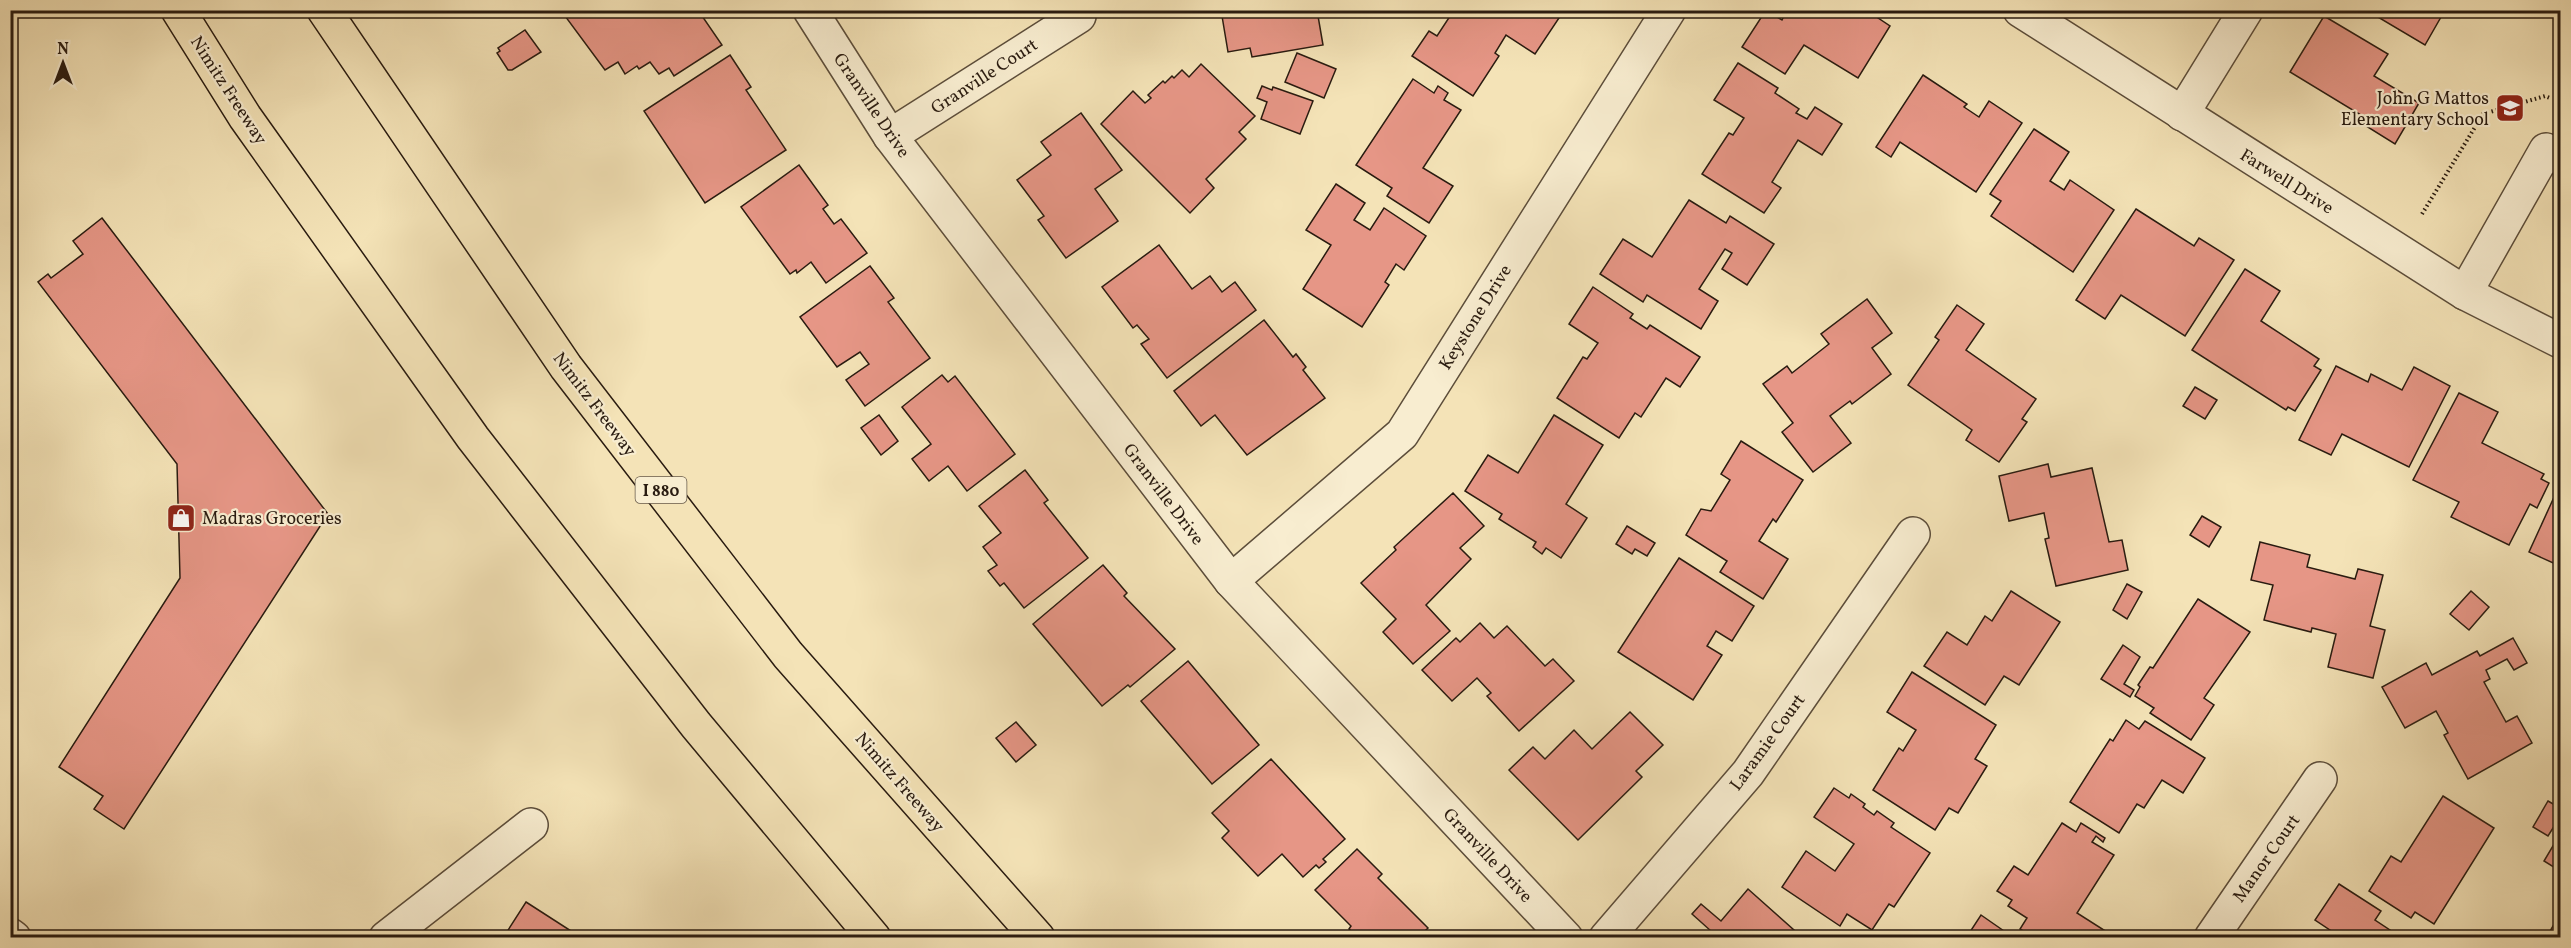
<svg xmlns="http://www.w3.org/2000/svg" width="2571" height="948" font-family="Vollkorn,serif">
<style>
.building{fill:#e69686;stroke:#291b10;stroke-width:1.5}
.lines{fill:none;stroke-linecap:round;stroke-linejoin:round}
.minor-casing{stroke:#5c4d3a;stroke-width:36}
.highway-casing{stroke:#291b10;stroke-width:36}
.path{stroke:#291b10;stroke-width:4;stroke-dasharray:1.5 3;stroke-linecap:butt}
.minor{stroke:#f8edd0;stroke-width:33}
.highway{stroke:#f4e3b7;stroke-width:33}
.labels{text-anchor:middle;stroke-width:4.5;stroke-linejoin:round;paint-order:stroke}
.shield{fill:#f8edd0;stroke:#675a4a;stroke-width:1.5}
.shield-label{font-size:16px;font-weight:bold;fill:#291b10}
.street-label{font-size:18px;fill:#291b10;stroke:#f8edd0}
.poi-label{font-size:18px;fill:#291b10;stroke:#f8edd0;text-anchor:end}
</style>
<rect width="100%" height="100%" fill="#f4e3b7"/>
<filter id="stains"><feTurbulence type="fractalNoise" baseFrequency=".00333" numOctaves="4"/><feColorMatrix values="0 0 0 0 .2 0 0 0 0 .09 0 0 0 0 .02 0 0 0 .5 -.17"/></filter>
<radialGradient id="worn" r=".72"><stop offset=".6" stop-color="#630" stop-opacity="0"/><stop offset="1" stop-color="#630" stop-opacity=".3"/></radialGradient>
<!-- building -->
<g class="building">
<path d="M573,10H698L722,45L674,76L669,68L659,74L650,62L639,69L637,66L625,74L618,62L605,70L565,16Z"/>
<path d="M1221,10H1317L1323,45L1252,57L1250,48L1228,52Z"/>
<path d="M1454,10H1547L1559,18L1535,54L1506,35L1495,53L1499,56L1473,96L1412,56L1429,31L1437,36Z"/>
<path d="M1766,10L1782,20L1787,10H1866L1890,26L1858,78L1804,45L1785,74L1742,47Z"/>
<path d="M2366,10H2445L2425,45Z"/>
<path d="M2324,16L2388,54L2374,76L2419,103L2395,144L2358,121L2361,115L2290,72Z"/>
<path d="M525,30L541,52L512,70H508L497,53L500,51L498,48Z"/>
<path d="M1297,53L1336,69L1324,98L1285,82Z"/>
<path d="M730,55L751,87L746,90L786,150L705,203L644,111Z"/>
<path d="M1738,63L1778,88L1775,93L1799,109L1796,113L1807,119L1815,107L1842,124L1822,155L1798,140L1772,182L1781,188L1764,213L1702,174L1729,133L1733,135L1744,118L1714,100Z"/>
<path d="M1201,64L1255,116L1239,132L1246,139L1206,179L1214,188L1190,213L1101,124L1133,91L1145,103L1151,98L1148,95L1163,81L1165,83L1172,76L1174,78L1182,70L1189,77Z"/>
<path d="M1923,75L1967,104L1964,107L1979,117L1989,101L2022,123L1976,192L1900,142L1891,157L1876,147Z"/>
<path d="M1413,79L1434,93L1438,86L1448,93L1444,100L1461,110L1423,168L1453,186L1429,223L1387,196L1392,188L1356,165Z"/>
<path d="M1262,86L1272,90L1273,87L1313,101L1300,134L1261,119L1267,102L1257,98Z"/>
<path d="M1081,113L1122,170L1095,189L1118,221L1066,258L1038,220L1044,216L1017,180L1051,155L1041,142Z"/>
<path d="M2034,129L2069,152L2050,181L2064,190L2070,180L2114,210L2073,272L1991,216L2001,201L1990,194Z"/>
<path d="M799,165L828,205L823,209L834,224L841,219L867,253L826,283L811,262L797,273L796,270L790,274L741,207Z"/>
<path d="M1336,184L1365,203L1354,220L1370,230L1384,208L1426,236L1404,270L1396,264L1385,282L1389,285L1362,327L1303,289L1331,245L1306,230Z"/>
<path d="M1689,200L1726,223L1730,216L1774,244L1747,285L1722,269L1732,253L1725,249L1699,289L1718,301L1701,329L1647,295L1643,302L1600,274L1623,239L1652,257Z"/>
<path d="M2136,209L2194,246L2199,238L2234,260L2185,336L2121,295L2105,319L2076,300Z"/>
<path d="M102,218L328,514L124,829L94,809L103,796L59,767L180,578L177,464L38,282L48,274L51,278L83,254L73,241Z"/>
<path d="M1159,245L1192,289L1210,276L1222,292L1235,282L1256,310L1167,378L1141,344L1149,339L1137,325L1133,328L1102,287Z"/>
<path d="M870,266L894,298L888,302L930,358L865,406L846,380L869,364L860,352L837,367L800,317Z"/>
<path d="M2245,269L2280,291L2261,321L2319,359L2314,366L2321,370L2295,411L2288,407L2286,410L2192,350Z"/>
<path d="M1593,287L1633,314L1630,318L1647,329L1650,325L1700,357L1680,387L1666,378L1641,417L1635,413L1619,438L1557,398L1583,357L1587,359L1598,343L1569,324Z"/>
<path d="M1867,299L1892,333L1872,348L1891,374L1852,404L1850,401L1830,416L1851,443L1813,472L1782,432L1793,423L1763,384L1787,366L1792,373L1829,344L1821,334Z"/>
<path d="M1957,305L1984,324L1966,350L2036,399L2022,419L2027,422L1999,462L1966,440L1972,430L1908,385L1939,340L1935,337Z"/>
<path d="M1264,320L1293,357L1296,354L1306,367L1303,370L1325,398L1247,455L1215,415L1201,426L1174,391Z"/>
<path d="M2336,366L2368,382L2371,374L2402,390L2414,367L2450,386L2409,467L2342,434L2331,455L2299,440Z"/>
<path d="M942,375L948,382L955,376L1015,454L967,491L948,466L929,481L912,459L931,444L902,407Z"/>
<path d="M2195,387L2217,400L2205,419L2183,406Z"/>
<path d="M2459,393L2498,412L2482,443L2544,474L2541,479L2549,483L2537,508L2530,504L2509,545L2451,517L2459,502L2413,480Z"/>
<path d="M879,415L898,441L881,455L861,428Z"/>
<path d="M1554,415L1603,445L1566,504L1587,518L1561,558L1546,548L1542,554L1533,547L1536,542L1499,519L1502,514L1465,491L1488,455L1518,473Z"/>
<path d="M1741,441L1803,480L1776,522L1773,519L1759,541L1788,559L1763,599L1720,572L1727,561L1686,535L1701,509L1711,511L1730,480L1721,474Z"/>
<path d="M2048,464L2051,477L2092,468L2109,542L2122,540L2128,570L2056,586L2045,539L2049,538L2044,513L2009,521L1999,476Z"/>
<path d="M1025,470L1048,500L1044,503L1088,558L1024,608L1004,583L1000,586L988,571L997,565L983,547L1001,533L979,506Z"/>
<path d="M2560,484V566L2529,552Z"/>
<path d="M1453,493L1484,526L1460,548L1471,559L1426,605L1450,631L1413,664L1383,632L1396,619L1361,583L1396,550L1394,547Z"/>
<path d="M2202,516L2221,527L2209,547L2190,535Z"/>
<path d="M1627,526L1655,543L1647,556L1635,549L1632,554L1616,544Z"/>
<path d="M2260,542L2310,555L2307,567L2355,579L2358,569L2383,575L2370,626L2385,630L2373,678L2328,667L2336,634L2312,628L2311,632L2264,620L2273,585L2251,580Z"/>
<path d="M1679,558L1754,606L1732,641L1716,631L1707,646L1722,655L1693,700L1618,652Z"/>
<path d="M1103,565L1127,593L1124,596L1175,649L1130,687L1128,685L1102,706L1033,624Z"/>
<path d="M2127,584L2142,592L2127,619L2113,610Z"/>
<path d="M2011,591L2060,622L2019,685L2004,676L1985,705L1924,666L1947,632L1967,645L1985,616L1992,621Z"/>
<path d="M2471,591L2489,607L2469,630L2450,614Z"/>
<path d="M2198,599L2250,632L2204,698L2214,705L2191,740L2150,713L2154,708L2135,696L2140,687L2138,685L2150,667L2153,668Z"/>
<path d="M1480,623L1494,638L1507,626L1545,666L1553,659L1574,681L1519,731L1487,696L1491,693L1477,678L1452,701L1422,670L1456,638L1460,642Z"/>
<path d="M2513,638L2527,663L2514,670L2507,659L2486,670L2490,679L2484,682L2506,722L2517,716L2532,743L2468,779L2444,735L2448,733L2436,711L2405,728L2382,687L2426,663L2432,675L2477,651L2480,656Z"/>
<path d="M2123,645L2140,657L2124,684L2134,690L2130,697L2101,679Z"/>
<path d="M1188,661L1259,745L1212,784L1141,701Z"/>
<path d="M1912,672L1996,725L1975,759L1987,766L1958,813L1949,808L1935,830L1873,790L1899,748L1903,751L1916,730L1887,712Z"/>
<path d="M1630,712L1663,745L1636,771L1642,777L1578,840L1509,770L1533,747L1545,759L1574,730L1592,749Z"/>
<path d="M2126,720L2139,729L2145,721L2205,758L2183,793L2162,780L2144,808L2137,804L2119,833L2070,802L2110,739L2113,741Z"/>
<path d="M1016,722L1036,745L1016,762L996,738Z"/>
<path d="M1271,759L1345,839L1323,859L1326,862L1319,868L1316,865L1303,877L1282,854L1258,876L1222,838L1229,831L1212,813Z"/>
<path d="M1834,788L1849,798L1851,794L1865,804L1863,807L1874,815L1877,811L1894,823L1891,827L1930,853L1894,907L1889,904L1872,930L1847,914L1840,926L1782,887L1806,851L1835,871L1854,844L1814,817Z"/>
<path d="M2443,796L2494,828L2434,924L2415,912L2411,918L2369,891L2391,856L2401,862Z"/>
<path d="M2548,801L2560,808V817L2548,836L2533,827Z"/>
<path d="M2062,823L2076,832L2081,823L2105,838L2103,842L2096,836L2092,842L2114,855L2077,913L2107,932L2103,938H2034L2020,929L2027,918L2008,906L2012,900L1997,891L2014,866L2028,875Z"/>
<path d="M2557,839L2560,841V871L2544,861Z"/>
<path d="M1357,849L1382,874L1378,878L1428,928L1418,938H1358L1349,929L1351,926L1315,890Z"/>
<path d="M2339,884L2381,911L2375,920L2402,938H2342L2315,920Z"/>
<path d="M1748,889L1803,938H1706L1711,931L1692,914L1701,904L1721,921Z"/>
<path d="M526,902L582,938H503Z"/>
<path d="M2560,914V938H2546Z"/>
<path d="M1981,915L2014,938H1966Z"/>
</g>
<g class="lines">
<!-- minor casing -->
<g class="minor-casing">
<g id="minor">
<path d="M810,10L890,136L1231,581L1566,938"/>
<path d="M2020,10L2465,293L2560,341"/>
<path d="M2182,114L2246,10"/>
<path d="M890,136L1079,16"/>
<path d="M2465,293L2546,150L2560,158"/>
<path d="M1231,581L1402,434L1669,10"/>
<path d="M10,935L14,938"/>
<path d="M386,938L531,825"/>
<path d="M1606,938L1748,773L1913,534"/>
<path d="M2211,938L2320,779"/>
</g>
</g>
<!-- highway casing -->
<g class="highway-casing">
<g id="highway">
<path d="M178,10L245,117L473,438L696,725L874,938"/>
<path d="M324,10L566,367L788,655L1038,938"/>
</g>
</g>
<!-- path -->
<path class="path" d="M2422,214L2483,114L2545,96L2550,98"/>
<!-- minor -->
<use href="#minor" class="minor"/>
<!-- highway -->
<use href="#highway" class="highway"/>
</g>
<!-- icons -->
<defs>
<g id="school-square" transform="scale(1.5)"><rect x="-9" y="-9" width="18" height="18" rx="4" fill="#8f2418" stroke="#f8edd0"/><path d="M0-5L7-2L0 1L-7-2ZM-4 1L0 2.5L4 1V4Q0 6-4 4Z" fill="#fff"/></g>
<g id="shop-square" transform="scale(1.5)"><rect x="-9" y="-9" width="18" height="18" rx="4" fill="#8f2418" stroke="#f8edd0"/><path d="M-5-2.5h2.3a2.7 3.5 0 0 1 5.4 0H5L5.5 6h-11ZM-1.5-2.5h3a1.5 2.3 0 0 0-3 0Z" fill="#fff"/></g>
</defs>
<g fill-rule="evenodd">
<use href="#school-square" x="2510" y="108"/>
<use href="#shop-square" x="181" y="518"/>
</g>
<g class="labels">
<!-- shield labels -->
<rect class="shield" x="635.5" y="477" width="51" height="26" rx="4.5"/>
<g class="shield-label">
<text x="661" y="496">I 880</text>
</g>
<!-- street labels -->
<g class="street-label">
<text transform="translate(984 76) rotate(-33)" y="6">Granville Court</text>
<text transform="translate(229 90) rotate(57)" y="6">Nimitz Freeway</text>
<text transform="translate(872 105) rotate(56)" y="6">Granville Drive</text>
<text transform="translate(2287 181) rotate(32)" y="6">Farwell Drive</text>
<text transform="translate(1475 317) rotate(-58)" y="6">Keystone Drive</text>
<text transform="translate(595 404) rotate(53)" y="6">Nimitz Freeway</text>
<text transform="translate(1164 494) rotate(53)" y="6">Granville Drive</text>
<text transform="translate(1767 742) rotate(-54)" y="6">Laramie Court</text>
<text transform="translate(900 782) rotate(49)" y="6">Nimitz Freeway</text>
<text transform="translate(1488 855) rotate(47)" y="6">Granville Drive</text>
<text transform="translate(2266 858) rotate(-55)" y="6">Manor Court</text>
</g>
<!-- poi labels -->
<g class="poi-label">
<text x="2489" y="104">John G Mattos<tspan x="2489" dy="21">Elementary School</tspan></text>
<text x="202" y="524" text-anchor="start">Madras Groceries</text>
</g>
</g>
<!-- margin -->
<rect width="2571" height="948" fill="none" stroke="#f4e3b7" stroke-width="36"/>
<rect x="12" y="12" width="2547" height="924" fill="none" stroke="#291b10" stroke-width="3"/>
<rect x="18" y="18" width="2535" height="912" fill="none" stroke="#291b10" stroke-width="1.5"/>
<!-- north arrow -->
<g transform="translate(63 63)" stroke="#f8edd0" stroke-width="4.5" paint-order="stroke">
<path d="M0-4.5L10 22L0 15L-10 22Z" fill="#291b10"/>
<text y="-9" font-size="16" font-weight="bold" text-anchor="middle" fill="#291b10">N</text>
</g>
<rect width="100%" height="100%" filter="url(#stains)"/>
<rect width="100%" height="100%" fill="url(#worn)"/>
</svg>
